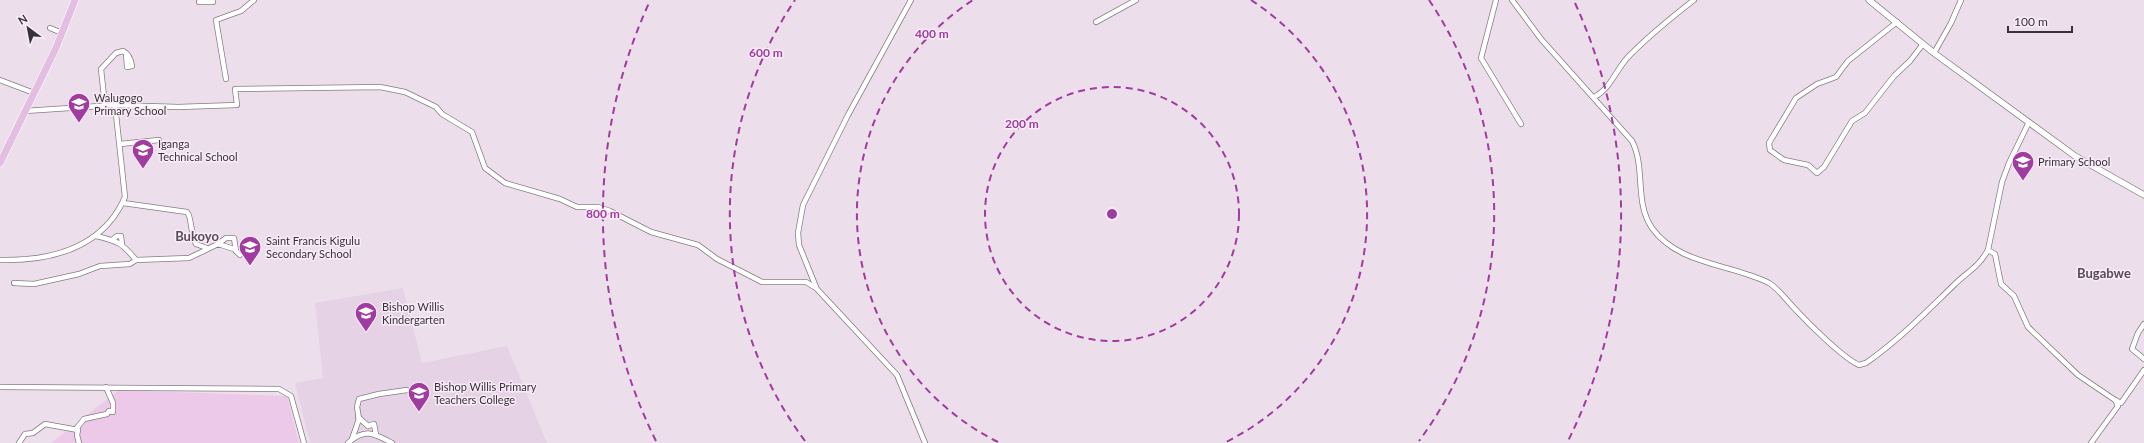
<svg xmlns="http://www.w3.org/2000/svg" width="2144" height="443" font-family="Lato,sans-serif">
<style>
.built{fill:#e5d2e4}
.green{fill:#ecc9e9}
.lines{fill:none;stroke-linecap:round;stroke-linejoin:round}
.minor-casing{stroke:#867b85;stroke-width:6}
.tertiary-casing{stroke:#867b85;stroke-width:7}
.primary-casing{stroke:#fff;stroke-width:8}
.minor{stroke:#fff;stroke-width:4.5}
.tertiary{stroke:#fff;stroke-width:5.5}
.primary{stroke:#e4bde3;stroke-width:7}
.ring{fill:none;stroke:#a03b9f;stroke-width:2;stroke-dasharray:7 5}
.labels{text-anchor:middle;stroke-width:3;stroke-linejoin:round;paint-order:stroke}
.poi-label{font-size:11px;fill:#373237;stroke:#f9ecf8;text-anchor:start}
.quarter-label{font-size:13px;font-weight:bold;fill:#584d57;stroke:#f9ecf8}
.centre{fill:#a03b9f;stroke:#f9ecf8;stroke-width:2}
.ring-label{font-size:12px;text-anchor:middle;font-weight:bold;fill:#a03b9f;stroke:#f9ecf8;stroke-width:3;stroke-linejoin:round;paint-order:stroke}
</style>
<rect width="100%" height="100%" fill="#ecdfeb"/>
<!-- built -->
<path class="built" d="M403,288L422,363L507,346L547,443H310L295,383L323,378L315,303Z"/>
<!-- green -->
<path class="green" d="M119,390L287,396L299,443H51Z"/>
<g class="lines">
<!-- minor casing -->
<g class="minor-casing">
<g id="minor">
<path d="M1496,0L1481,58L1521,124"/>
<path d="M1512,0L1541,39L1632,141C1646,168 1634,202 1652,228C1678,265 1732,264 1769,283C1779,289 1787,301 1795,309C1808,323 1843,358 1859,365L1866,363C1899,340 1925,313 1954,285C1968,271 1977,269 1988,250L2002,182L2009,163L2029,122"/>
<path d="M199,2H213L212,0"/>
<path d="M1096,22L1136,0"/>
<path d="M1897,22L1848,61L1836,77L1817,84L1796,98L1769,143L1770,150L1784,160L1808,165L1817,173L1824,167L1852,121L1865,113L1894,76L1910,61L1923,44"/>
<path d="M50,28L62,33"/>
<path d="M1934,53L1951,23L1961,0"/>
<path d="M226,79L216,20L241,11L254,0"/>
<path d="M0,80L34,93"/>
<path d="M1594,97C1611,89 1617,67 1630,55C1650,35 1672,17 1694,0"/>
<path d="M104,99L112,97"/>
<path d="M105,106L101,69L116,53L123,51C129,54 131,59 132,66L127,67L126,53"/>
<path d="M25,111L115,105L178,107L237,105L235,89L380,87L405,92L436,107L442,114L472,132L485,168L505,183L560,199L577,207H598L610,211L651,232L698,245L717,259L762,282H806L816,288L897,375L925,443"/>
<path d="M120,144L159,140"/>
<path d="M123,203L187,212C192,217 190,233 196,244L207,248"/>
<path d="M96,236C118,241 122,243 136,260"/>
<path d="M112,240L117,236H121L122,244"/>
<path d="M218,244L226,238H234L236,251"/>
<path d="M1988,250L1995,254L2001,284L2014,296L2028,327L2078,375L2115,400L2118,406L2091,443"/>
<path d="M0,260C51,261 103,248 125,197L115,105"/>
<path d="M14,283L34,284L79,274L100,266L130,264L136,260L189,258L218,244L234,249L240,255"/>
<path d="M816,287L799,245L798,233L803,205L848,115L911,0"/>
<path d="M2144,324L2138,333L2132,349L2144,359"/>
<path d="M0,387L279,389L291,396L304,443"/>
<path d="M2115,400L2121,403L2144,370"/>
<path d="M358,417L368,426L374,424L376,435"/>
<path d="M76,429L84,419L107,414L109,411L113,412V403L106,387"/>
<path d="M352,439L359,419L357,407L359,399L379,394L407,390"/>
<path d="M19,443L25,434L33,433L45,424L78,430L77,435L79,443"/>
<path d="M348,443C365,428 373,433 392,443"/>
</g>
</g>
<!-- tertiary casing -->
<g class="tertiary-casing">
<path id="tertiary" d="M1869,0L1934,53L2075,156L2144,195"/>
</g>
<!-- primary casing -->
<g class="primary-casing">
<path id="primary" d="M0,163L56,48L75,0"/>
</g>
<!-- minor -->
<use href="#minor" class="minor"/>
<!-- tertiary -->
<use href="#tertiary" class="tertiary"/>
<!-- primary -->
<use href="#primary" class="primary"/>
</g>
<!-- distance rings -->
<g class="ring">
<circle cx="1112" cy="214" r="127"/>
<path d="M998 442A255 255 0 0 1 973 0M1251 0A255 255 0 0 1 1226 442"/>
<path d="M805 441A382 382 0 0 1 795 0M1429 0A382 382 0 0 1 1419 441"/>
<path d="M656 441A509 509 0 0 1 649 3M1575 3A509 509 0 0 1 1568 441"/>
</g>
<!-- icons -->
<defs>
<g id="school-pin" transform="scale(1.15)"><path d="M0 17L-7.5 6A9.5 9.5 0 1 1 7.5 6Z" fill="#a03b9f" stroke="#f9ecf8"/><path d="M0-5L7-2L0 1L-7-2ZM-4 1L0 2.5L4 1V4Q0 6-4 4Z" fill="#fff"/></g>
</defs>
<g fill-rule="evenodd">
<use href="#school-pin" x="79" y="104"/>
<use href="#school-pin" x="143" y="150"/>
<use href="#school-pin" x="2023" y="162"/>
<use href="#school-pin" x="250" y="247"/>
<use href="#school-pin" x="366" y="313"/>
<use href="#school-pin" x="419" y="393"/>
</g>
<g class="labels">
<!-- poi labels -->
<g class="poi-label">
<text x="94" y="102">Walugogo<tspan x="94" dy="13">Primary School</tspan></text>
<text x="158" y="148">Iganga<tspan x="158" dy="13">Technical School</tspan></text>
<text x="2038" y="166">Primary School</text>
<text x="266" y="245">Saint Francis Kigulu<tspan x="266" dy="13">Secondary School</tspan></text>
<text x="382" y="311">Bishop Willis<tspan x="382" dy="13">Kindergarten</tspan></text>
<text x="434" y="391">Bishop Willis Primary<tspan x="434" dy="13">Teachers College</tspan></text>
</g>
<!-- quarter labels -->
<g class="quarter-label">
<text x="197" y="241">Bukoyo</text>
<text x="2104" y="278">Bugabwe</text>
</g>
</g>
<circle cx="1112" cy="214" r="6" class="centre"/>
<g class="ring-label">
<text x="932" y="38">400 m</text>
<text x="766" y="57">600 m</text>
<text x="1022" y="128">200 m</text>
<text x="603" y="218">800 m</text>
</g>
<!-- north arrow -->
<g transform="translate(28 28) rotate(328)" stroke="#f9ecf8" stroke-width="3" paint-order="stroke">
<path d="M0-3L7 15L0 10L-7 15Z" fill="#373237"/>
<text y="-6" font-size="11" font-weight="bold" text-anchor="middle" fill="#373237">N</text>
</g>
<!-- scale -->
<path d="M2008 26v6h64v-6" fill="none" stroke="#373237" stroke-width="2"/>
<text x="2014" y="26" font-size="12" fill="#373237" stroke="#f9ecf8" stroke-width="3" paint-order="stroke">100 m</text>
</svg>
